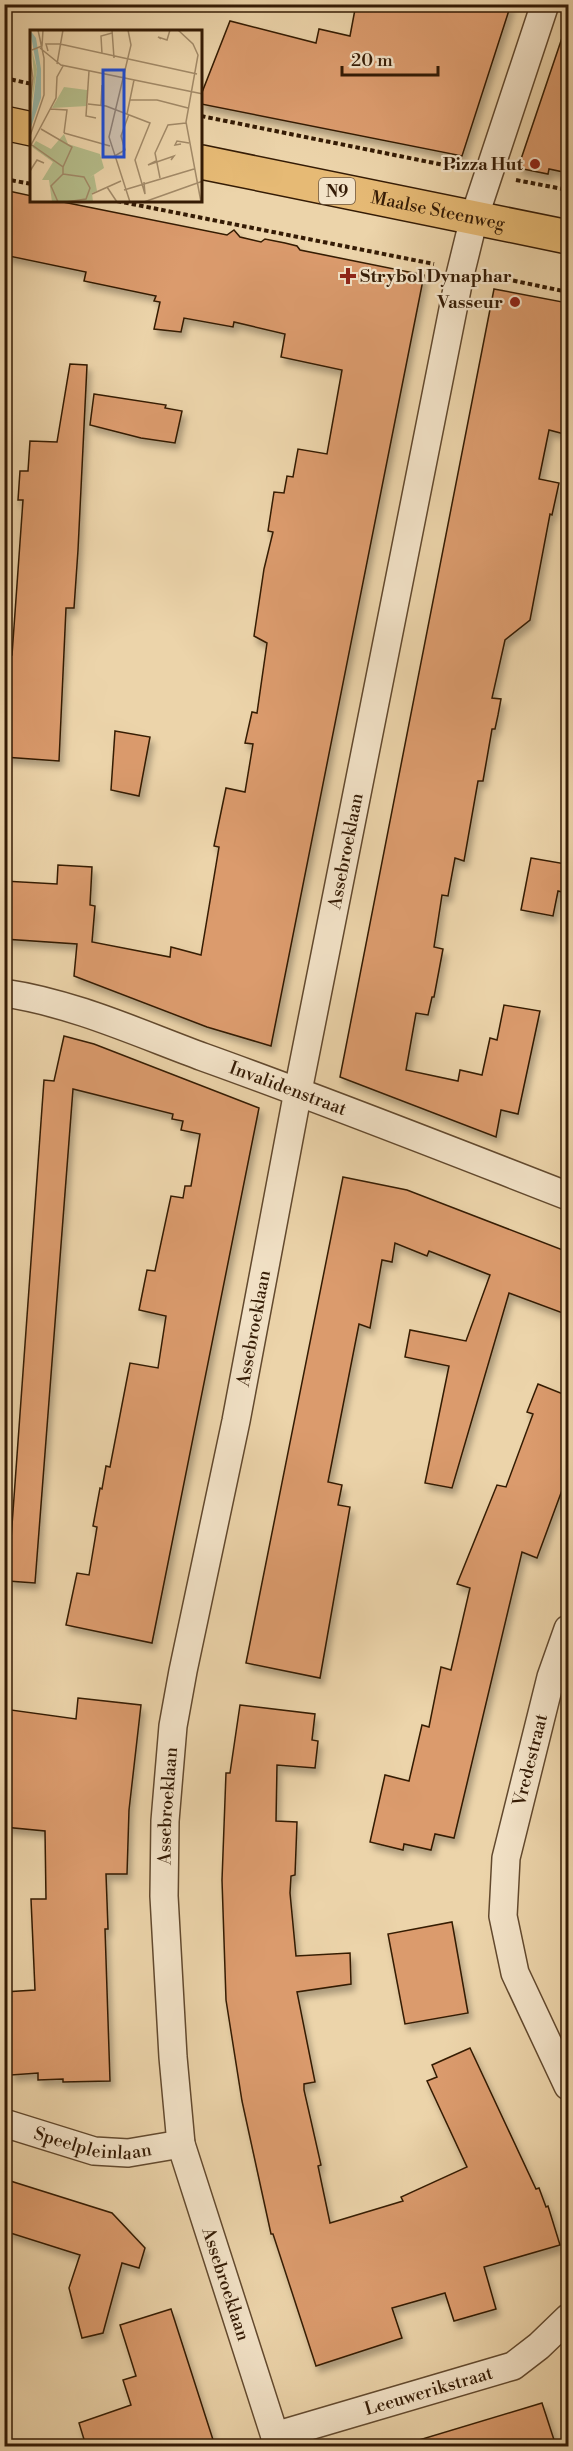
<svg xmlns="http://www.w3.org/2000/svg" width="573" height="2451" font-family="'Libre Bodoni',serif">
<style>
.building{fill:#db9b6d;stroke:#341b05;stroke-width:1.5;filter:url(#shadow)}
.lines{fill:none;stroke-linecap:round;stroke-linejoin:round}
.street-casing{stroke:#62492e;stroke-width:30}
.primary-casing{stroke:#341b05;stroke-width:36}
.path{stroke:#341b05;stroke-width:4;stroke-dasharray:4.5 3;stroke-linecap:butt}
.street{stroke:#f3e3c8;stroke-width:27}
.primary{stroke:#e6ba75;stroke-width:33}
.poi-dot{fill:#8f2418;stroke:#f3e3c8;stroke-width:2}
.labels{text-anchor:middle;stroke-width:4.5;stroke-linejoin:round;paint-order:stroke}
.shield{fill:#f3e3c8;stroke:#6d5740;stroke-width:1.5}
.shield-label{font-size:16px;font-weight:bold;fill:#341b05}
.poi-label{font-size:18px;font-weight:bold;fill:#341b05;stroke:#f3e3c8;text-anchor:end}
.street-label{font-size:18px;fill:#341b05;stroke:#f3e3c8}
.inset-road{fill:none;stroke:#a28a68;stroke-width:1.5}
.view{fill:#1d4ed8;fill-opacity:0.15;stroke:#1d4ed8;stroke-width:3}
.inset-edge{fill:none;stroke:#341b05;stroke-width:3}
</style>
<defs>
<filter id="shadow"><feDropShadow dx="3.5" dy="6" stdDeviation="3" flood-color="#0004"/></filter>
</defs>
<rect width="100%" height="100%" fill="#ecd4aa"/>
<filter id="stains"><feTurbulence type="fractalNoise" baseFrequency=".00333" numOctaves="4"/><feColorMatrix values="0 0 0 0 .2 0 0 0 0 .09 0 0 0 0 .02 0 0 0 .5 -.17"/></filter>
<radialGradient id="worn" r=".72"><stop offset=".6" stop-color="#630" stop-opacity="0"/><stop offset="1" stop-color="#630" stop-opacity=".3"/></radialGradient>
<!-- building -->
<g class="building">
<path d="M356,4H511L462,156L201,104V95L230,21L316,43L319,29L350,36Z"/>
<path d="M564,32L568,33V173L549,169L548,174L518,168Z"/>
<path d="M4,190L32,196V201H58L227,235L234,230L240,237L261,242L265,239L285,243L297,246L300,250L424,275L271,1046L207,1027L74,976L77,944L4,939V881L57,884L58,865L92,867L90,905L95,906L92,942L170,957L171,947L201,955L219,847L214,846L226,788L245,792L253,744L245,743L252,712L257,713L267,643L254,636L264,569L273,532L268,531L274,492L284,493L287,476L293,477L298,449L327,454L342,370L281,357L285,334L234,322L233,327L184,318L181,332L154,329L160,302L154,301L156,296L84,281L86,272L4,255Z"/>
<path d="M494,289L568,303V435L549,430L539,479L559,483L552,515L550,514L530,620L505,640L492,698L501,699L498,715L495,729H492L483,781H478L464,861L455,858L448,896L442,895L434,947L443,949L434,997H432L428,1015L416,1013L406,1070L458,1081L460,1070L482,1075L490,1038L497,1040L504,1005L540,1011L518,1114L501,1110L496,1137L340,1077Z"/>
<path d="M70,364L87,365L78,550L74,608H66L59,761L4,757V655H12L23,500H18L20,471H28L30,441L57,442Z"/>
<path d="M94,394L166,405L165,408L182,411L175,443L141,438L90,425Z"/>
<path d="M115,731L150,737L139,796L111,790Z"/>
<path d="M531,858L566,864L562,892L558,891L553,916L521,910Z"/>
<path d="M64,1036L94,1044L259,1108L152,1643L66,1625L77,1573L89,1575L97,1527L93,1526L100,1488L102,1489L106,1466L110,1467L130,1363L158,1368L166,1316L139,1310L147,1270L155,1271L171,1196L183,1198L185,1186H191L200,1134L181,1130L183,1121L172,1119L173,1114L73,1089L35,1583L8,1581L44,1080L54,1081Z"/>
<path d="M343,1177L407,1190L568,1252V1315L509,1293L452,1488L425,1483L449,1366L405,1357L410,1330L466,1341L490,1275L429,1251L427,1256L395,1243L392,1262L382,1260L370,1328L359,1324L328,1482L342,1485L338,1505L350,1507L320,1678L246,1663Z"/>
<path d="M538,1384L568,1396V1474L537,1558L522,1552L454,1838L435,1834L431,1850L404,1844L403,1850L370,1842L385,1775L409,1781L422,1725L429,1727L441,1667L451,1670L470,1588L457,1584L497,1485L506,1487L533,1414L527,1412Z"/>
<path d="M78,1698L141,1705L129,1810L127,1874H106L108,1929H105L110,2081L63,2082V2079L38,2080V2073L11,2075L10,2024H4V1992L35,1990L31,1899H46L45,1831L4,1827V1709L76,1719Z"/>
<path d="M240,1705L315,1714L312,1740L318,1741L315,1768L277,1765L276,1821L297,1822L295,1875L291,1876L290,1893L296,1956L350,1953L351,1984L297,1992L315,2082L304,2084V2090L321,2165L318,2166L330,2223L403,2201L401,2197L467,2167L427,2081L437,2077L432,2065L470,2048L536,2189L539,2188L546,2207L548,2206L560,2245L484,2267L496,2309L454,2321L445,2293L392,2308L402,2338L316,2366L273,2234H271L242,2101L226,2000L222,1880L226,1773H230Z"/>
<path d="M452,1922L468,2013L405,2024L388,1934Z"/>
<path d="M4,2179L112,2213L145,2248L139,2268L122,2263L103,2333L82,2338L69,2288L80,2255L4,2231Z"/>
<path d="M171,2309L215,2446H86L79,2423L131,2405L123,2380L136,2376L120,2325Z"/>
<path d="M542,2403L556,2446H420L419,2440Z"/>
</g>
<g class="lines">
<!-- street casing -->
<g class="street-casing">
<g id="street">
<path id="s1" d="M4,993C73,1003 138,1033 203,1057C326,1101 447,1149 568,1196"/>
<path d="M568,1629L551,1677L506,1858L503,1916L515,1973L568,2086"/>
<path id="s2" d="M4,2123L94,2151L128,2153L181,2144"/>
<path id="s3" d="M275,2436L513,2366L539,2346L568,2318"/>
<path id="s4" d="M278,2446L181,2144L173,2057L164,1896L165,1821L173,1726L183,1671L236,1421L298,1091L459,279L474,218L545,4"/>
</g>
</g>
<!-- primary casing -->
<g class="primary-casing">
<g id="primary">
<path d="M4,123L32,129"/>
<path id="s5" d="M201,162L568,237"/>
</g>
</g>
<!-- path -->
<g class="path">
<path d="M4,78L32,84"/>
<path d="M201,116L459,168"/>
<path d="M4,179L32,184"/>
<path d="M516,180L568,190"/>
<path d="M117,201L434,264"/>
<path d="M491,276L568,292"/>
</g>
<!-- street -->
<use href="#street" class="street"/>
<!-- primary -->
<use href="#primary" class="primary"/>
</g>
<!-- markers -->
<g class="poi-dot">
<circle cx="535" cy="164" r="6"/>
<path d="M345 267h6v6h6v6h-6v6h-6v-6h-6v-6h6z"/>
<circle cx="515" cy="302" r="6"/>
</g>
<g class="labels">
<!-- shield labels -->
<rect class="shield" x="319" y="178" width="36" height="26" rx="4.5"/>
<g class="shield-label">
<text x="337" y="197">N9</text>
</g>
<!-- poi labels -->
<g class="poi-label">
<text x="523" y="170">Pizza Hut</text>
<text x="360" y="282" text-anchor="start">Strybol Dynaphar</text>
<text x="503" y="308">Vasseur</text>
</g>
<!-- street labels -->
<g class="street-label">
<text dy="6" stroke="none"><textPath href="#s5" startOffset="242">Maalse Steenweg</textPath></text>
<text dy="6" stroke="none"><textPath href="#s4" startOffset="1628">Assebroeklaan</textPath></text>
<text dy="6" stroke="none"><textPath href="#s1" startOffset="300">Invalidenstraat</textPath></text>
<text dy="6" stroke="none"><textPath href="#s4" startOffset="1142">Assebroeklaan</textPath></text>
<text transform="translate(530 1760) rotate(-76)" y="6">Vredestraat</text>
<text dy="6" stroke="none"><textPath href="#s4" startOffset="656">Assebroeklaan</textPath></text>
<text dy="6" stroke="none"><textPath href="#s2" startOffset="92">Speelpleinlaan</textPath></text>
<text transform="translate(226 2284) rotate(72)" y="6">Assebroeklaan</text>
<text dy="6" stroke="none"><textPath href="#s3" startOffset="160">Leeuwerikstraat</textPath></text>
</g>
</g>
<!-- overview -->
<g transform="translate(30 30)">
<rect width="172" height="172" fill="#ecd4aa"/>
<path d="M2,21L7,39L0,86L4,47ZM34,57L57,60V76L22,78ZM34,104L38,114L70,124L74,138L59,148L64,145L67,161L62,163L63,172H22L19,150H12L23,132L2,117L6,111L21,119Z" fill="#b5bd8b"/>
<path d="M0,0L6,8L11,39V68L0,100L7,39Z" fill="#99b8a8"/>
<path class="inset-road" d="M82,0L84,28M98,0L101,15L79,107L100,172M148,0L163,14L168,25L156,92L171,172M131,9L128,7L137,10L140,0M10,18L31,35L173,64M2,20L12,16L13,0M18,21L16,14H30L167,44M72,24L71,6L82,3M0,29L3,48L0,73M27,34L33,0M59,41L56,86L66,88M100,70H127L158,78M58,74L76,76L120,93L105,130L115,164L114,152M71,75L72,55M20,79L37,80L34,103M97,84L104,50M11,99L42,117L33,137M34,103L80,116M0,106L14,65V28L8,0M151,114L145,115L147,111L159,113M2,115L33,137V144M0,117L26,68L27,47L33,36M83,127L95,120L91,106L99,84M126,131L118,135L144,126L141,130M0,141L7,130L14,133M33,144L54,147L60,158L56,169L36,172M130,148L125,123L138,95L156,93M77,157L87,172M94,160L164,139M62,164L91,151M28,172L21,156L33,144M114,172L173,151"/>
<path class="view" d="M73,40H94V127H73Z"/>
<rect width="172" height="172" class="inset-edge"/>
</g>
<!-- margin -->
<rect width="573" height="2451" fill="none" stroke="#ecd4aa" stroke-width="24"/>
<rect x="6" y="6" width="561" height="2439" fill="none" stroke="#341b05" stroke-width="3"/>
<rect x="12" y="12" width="549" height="2427" fill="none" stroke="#341b05" stroke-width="1.5"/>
<!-- scale -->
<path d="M342 66v9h96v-9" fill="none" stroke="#341b05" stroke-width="3"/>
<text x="351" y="66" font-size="18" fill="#341b05" stroke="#f3e3c8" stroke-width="4.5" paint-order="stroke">20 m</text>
<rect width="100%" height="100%" filter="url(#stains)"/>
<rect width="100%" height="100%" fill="url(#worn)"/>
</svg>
